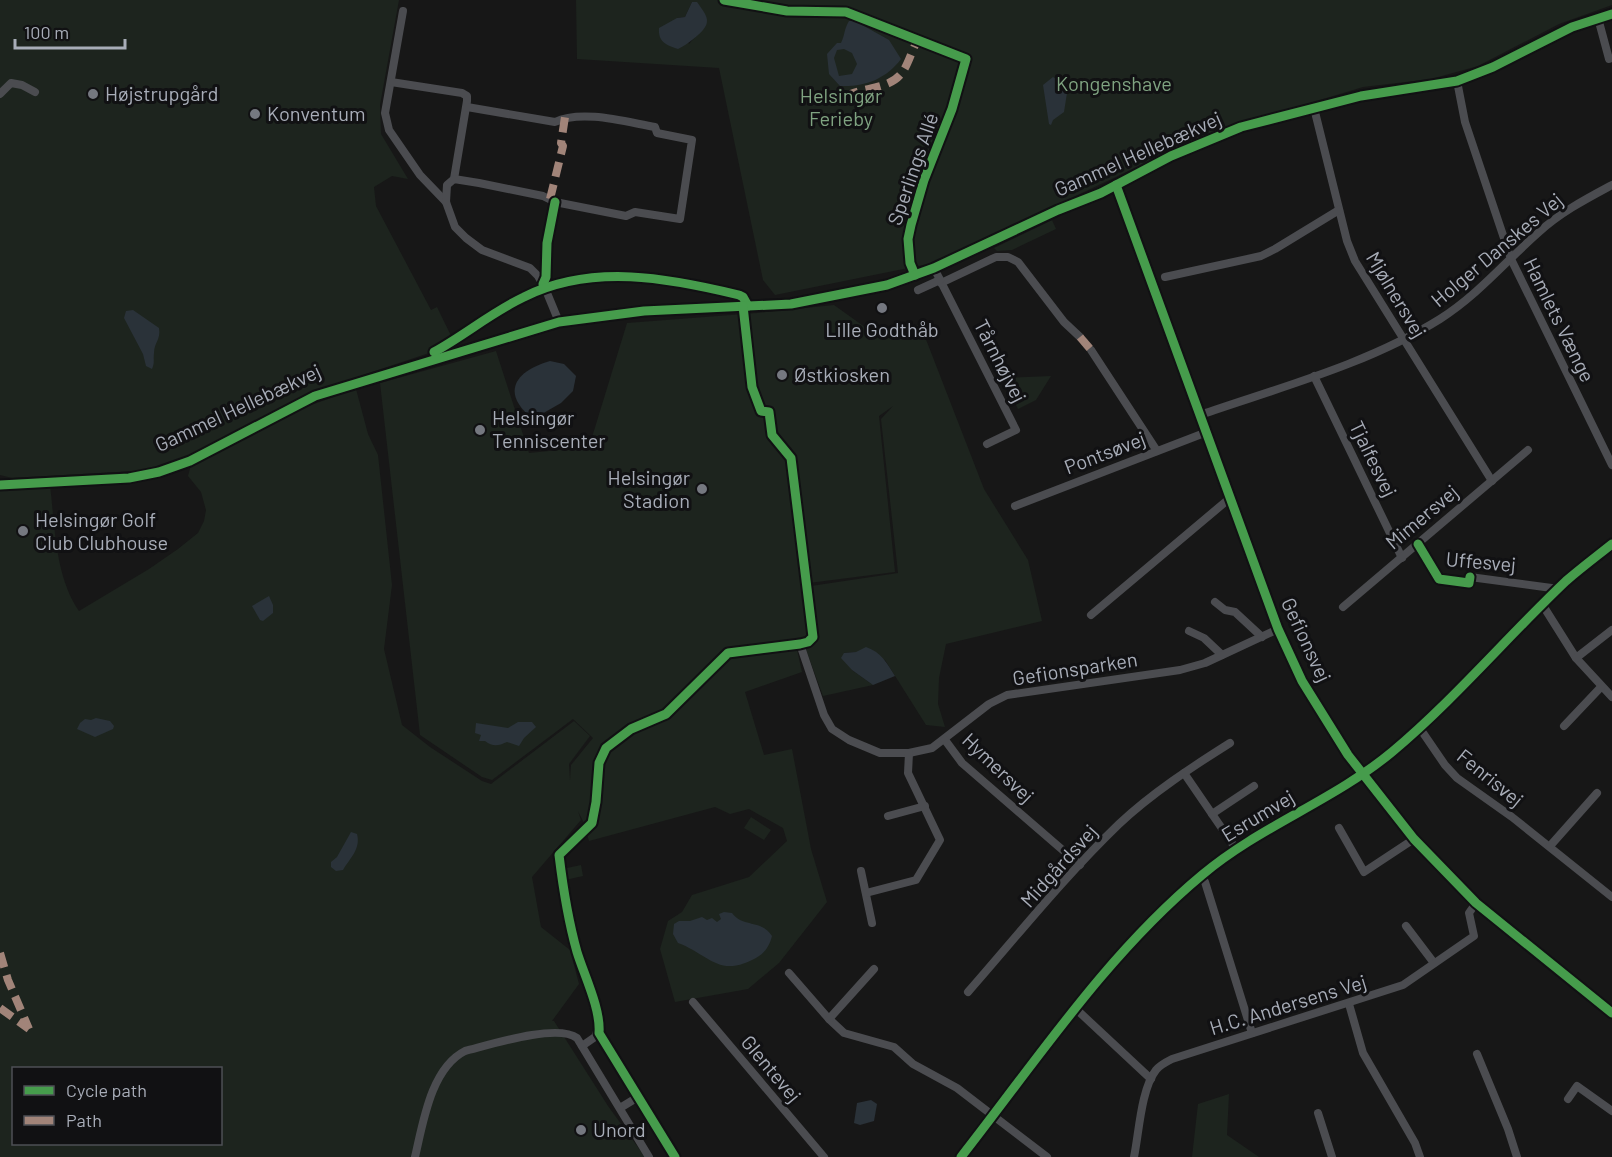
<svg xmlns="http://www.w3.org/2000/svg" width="1612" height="1157" font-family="Barlow,sans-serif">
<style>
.green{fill:#1d241e;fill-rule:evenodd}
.water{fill:#2a3239;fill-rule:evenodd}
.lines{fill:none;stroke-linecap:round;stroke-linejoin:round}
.minor{stroke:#4b4c50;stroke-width:8}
.major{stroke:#4d4f52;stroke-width:9}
.quiet{stroke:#a18479;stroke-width:8;stroke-dasharray:15 8;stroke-linecap:butt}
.cycleway-casing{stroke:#111113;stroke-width:13}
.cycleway{stroke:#469c4c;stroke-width:9}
.poi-dot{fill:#757880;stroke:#111113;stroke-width:2}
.labels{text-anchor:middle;stroke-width:6;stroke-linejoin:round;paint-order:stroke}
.park-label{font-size:20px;fill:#7fa381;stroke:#111113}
.poi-label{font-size:20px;fill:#a8adb8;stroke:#111113;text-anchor:start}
.street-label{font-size:20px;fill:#a8adb8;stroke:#111113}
</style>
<rect width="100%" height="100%" fill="#171717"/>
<!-- green -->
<g class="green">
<path d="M0,0H399L380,105L381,134L408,179L392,176L374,187L376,206L431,310L437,307L456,346L434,354L429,353L315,391L285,405L196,454L152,470L12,478L0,475Z"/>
<path d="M576,0H1612V5L1559,24L1478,66L1431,79L1363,87L1207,134L933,263L775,295L763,280L719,68L577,59ZM692,2L696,36L689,44L677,18L685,17Z"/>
<path d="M1052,220L1056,229L1012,250L997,251L994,248Z"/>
<path d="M834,305L883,340L920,324L984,489L1028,560L1042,621L946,644L939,678L938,704L945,727L926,725L885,660L856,652L844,653L852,670L873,685L823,696L805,647L817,639L811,586L898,573L881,419L893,406L879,416L895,572L801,584L808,639L795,641L802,672L745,692L764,755L792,749L811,849L827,902L779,963L748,989L675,1002L660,949L668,921L682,912L692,895L749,877L787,841L783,828L749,809L730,814L715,807L589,841L583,821L578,811L581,820L532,877L541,927L570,950L579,984L552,1021H554L608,1106L645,1157H0V489L50,485C55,527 55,576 79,611L149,569L178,549L198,533L204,521L206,510L201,492L188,476L191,465L297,410L356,389L368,434L378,455L392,585L384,649L402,725L430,747L482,781L491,784L574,721L590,736L569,764L570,780L571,765L593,738L573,719L492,780L482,777L420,735L380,383L496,351L529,453L589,447L627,323L757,313ZM14,1068H220V1144H14Z"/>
<path d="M1051,376L1036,400L1018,409L1003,378Z"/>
<path d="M751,817L771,830L764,840L744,828Z"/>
<path d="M581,865L583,876L565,880L562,869Z"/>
<path d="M1229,1094L1227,1135L1259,1157H1192L1198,1104Z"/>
</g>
<!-- water -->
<g class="water">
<path d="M692,2H697C707,16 713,22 698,35C691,41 686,45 678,49C666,45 658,42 659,28L677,18L685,17Z"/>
<path d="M849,21H855L889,40L901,59C886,79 865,87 840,86L829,74L827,54L837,43H841C845,35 844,29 849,21ZM844,49L852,53L857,64L852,74L839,76L834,58L837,50Z"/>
<path d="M1053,77L1064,84L1067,93L1064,112L1053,120L1051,125L1049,124L1043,85Z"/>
<path d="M133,310L159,328C161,340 154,342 154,353C153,360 155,362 152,369L146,366L143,354L124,318L126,311Z"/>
<path d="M550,361L564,364L576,376L573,391L561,403L533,419C500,393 515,371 550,361Z"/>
<path d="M269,596L273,605V613L263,621L260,620L252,606Z"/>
<path d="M866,647C881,652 887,663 895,676L873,685L852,670L841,658L844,653L856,652Z"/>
<path d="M96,718L110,721L114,726L113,729L95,737L77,729L80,723L85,719L91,720Z"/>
<path d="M518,722H532L536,727L524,738L519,746L507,742C498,746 493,747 485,741H479L481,735L475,733L476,723L508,728Z"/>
<path d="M351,832L357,834C361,849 350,858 343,870L336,871L331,867V862L337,857Z"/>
<path d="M724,912L732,913C743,928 761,919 772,936C769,948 763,955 752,960C718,977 708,954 678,943L673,934L674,924L679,921H690L702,917L707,920L712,918L717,922L721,919L719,914Z"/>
<path d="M871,1100L877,1104L874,1121L860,1125L854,1123L857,1103Z"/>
</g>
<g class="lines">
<!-- minor -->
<g class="minor">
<path d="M403,11L385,113L389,130L420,175L446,202"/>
<path d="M1598,18L1609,59"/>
<path d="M1457,81L1465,122L1511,259L1612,465"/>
<path d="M391,82L462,93L467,96V101L454,179"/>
<path d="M0,94L11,83L22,85L35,92"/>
<path d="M467,107L555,122C582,109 626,122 655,127L657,133L692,140L680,219L635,212L626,216L555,202L543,196L479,183L454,179L447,185L446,202L455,227L466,238L482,250L530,268L538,276L545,288L559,322"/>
<path d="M1314,108L1347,241L1355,261L1492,481"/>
<path d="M934,268L1016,430L987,444"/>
<path d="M915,275L910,263L908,239L911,225L924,180L952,109"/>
<path d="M1165,277L1261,256L1275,249L1339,210"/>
<path d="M941,283L996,257H1008L1018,262L1064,322L1080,337"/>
<path d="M918,290L940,280"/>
<path d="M1091,350L1157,451"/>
<path d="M1314,376L1402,558"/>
<path d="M1200,415C1281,387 1368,364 1440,319C1478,295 1507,260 1539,232C1561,212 1586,199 1612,185"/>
<path d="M0,485L129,478L159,472L190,461L315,396L559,322L644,311L791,304L887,285L934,268L1116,185"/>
<path d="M1015,506L1207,432"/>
<path d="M1470,577L1559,589"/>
<path d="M1215,602L1225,610L1235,612L1262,637"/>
<path d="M1542,604L1576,658L1612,697"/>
<path d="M1343,607L1528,450"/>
<path d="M1091,615L1230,498"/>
<path d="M1189,631L1204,638L1222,655"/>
<path d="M800,644L824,715L832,729L849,740L880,753H909L932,748L989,704L1007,695L1180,670L1205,663L1278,629"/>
<path d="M1576,658L1612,630"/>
<path d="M1564,726L1601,687"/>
<path d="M1419,727L1445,765L1457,778L1512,817L1612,897"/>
<path d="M945,740L962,763L1080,865"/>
<path d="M1184,773L1236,849"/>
<path d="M1363,774C1439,717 1497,641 1569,578C1583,566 1598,555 1612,544"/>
<path d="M1212,814L1254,786"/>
<path d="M888,816L925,806"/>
<path d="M1339,828L1364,872L1414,839"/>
<path d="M1550,846L1597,793"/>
<path d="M861,871L872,923"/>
<path d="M1201,876L1205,882L1252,1033"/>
<path d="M866,893L916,880L940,840L908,773L909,753"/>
<path d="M565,901L599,1026L595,1037L582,1046"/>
<path d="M1406,926L1434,963"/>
<path d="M789,973L829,1019L844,1033L894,1047L913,1064L957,1088L1047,1157"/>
<path d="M968,992C1017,936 1065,876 1119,824C1152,793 1192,767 1230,743"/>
<path d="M693,1002L824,1157"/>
<path d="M1349,1004L1363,1053L1415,1143L1420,1157"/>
<path d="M1076,1009L1151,1079"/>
<path d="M829,1019L874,969"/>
<path d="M611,1053L675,1157"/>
<path d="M1477,1054L1508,1129L1517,1157"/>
<path d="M1568,1099L1577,1086L1612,1111"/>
<path d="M620,1108L638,1097"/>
<path d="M1318,1113L1332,1157"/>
<path d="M415,1157C423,1123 431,1068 465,1051C489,1045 557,1023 577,1038L649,1157"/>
<path d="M1134,1157C1139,1133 1141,1089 1156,1070C1160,1065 1166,1062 1172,1059L1403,985L1474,936L1469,913L1476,903"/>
</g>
<!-- major -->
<g class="major">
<path d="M1612,14L1572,27L1493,67L1457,81L1361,96L1241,127L1171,156L1116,185L1278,629L1302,681L1348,755L1414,839L1476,903L1612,1013"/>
<path d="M961,1157L1107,969L1158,913L1201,876L1236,849L1363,774"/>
</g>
<!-- quiet -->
<g class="quiet">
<path d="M844,97C861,87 888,90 901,74C909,64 911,51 918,40"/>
<path d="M550,199L563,146L561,143L565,117"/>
<path d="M1080,337L1091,350"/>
<path d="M0,953L8,980L29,1029"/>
<path d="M0,1008L29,1029"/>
</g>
<!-- cycleway casing -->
<g class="cycleway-casing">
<g id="cycleway">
<path d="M724,0L787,11L846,12L966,59L952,109L924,180L911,225L908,239L910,263L915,275"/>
<path d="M1116,185L1278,629L1302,681L1348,755L1414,839L1476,903L1612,1013"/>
<path d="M543,284L546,277L547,243L555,202"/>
<path d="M434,352C465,335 492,312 524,297C592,263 669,278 739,295L743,297L748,306"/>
<path d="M0,485L129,478L159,472L190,461L315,396L559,322L644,311L791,304L887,285L934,268L1058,210L1101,193L1171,156L1241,127L1361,96L1457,81L1493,67L1572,27L1612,14"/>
<path d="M1418,544L1439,579L1469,583L1470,577"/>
<path d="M675,1157L599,1033C601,1009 584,975 577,952C568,920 563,888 559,855L592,823L596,802L599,763L606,748L631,729L666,714L728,653L800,644L808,642L813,637L791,458L772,435L769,412L761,411L752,387L743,306"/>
<path d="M961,1157C1037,1060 1107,954 1202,875C1260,826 1333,801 1392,752C1454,700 1507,637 1566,581C1581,568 1597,556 1612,544"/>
</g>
</g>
<!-- cycleway -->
<use href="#cycleway" class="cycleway"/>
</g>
<!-- markers -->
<g class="poi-dot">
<circle cx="93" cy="94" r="6"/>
<circle cx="255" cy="114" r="6"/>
<circle cx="882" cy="308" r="6"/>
<circle cx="782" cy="375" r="6"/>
<circle cx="480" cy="430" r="6"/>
<circle cx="702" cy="489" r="6"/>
<circle cx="23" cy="531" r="6"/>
<circle cx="581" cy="1130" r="6"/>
</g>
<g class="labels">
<!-- park labels -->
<g class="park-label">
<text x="1114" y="91">Kongenshave</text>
<text x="841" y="103">Helsingør<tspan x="841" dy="23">Ferieby</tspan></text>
</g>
<!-- poi labels -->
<g class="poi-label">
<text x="105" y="101">Højstrupgård</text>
<text x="267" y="121">Konventum</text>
<text x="882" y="337" text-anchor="middle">Lille Godthåb</text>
<text x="794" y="382">Østkiosken</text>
<text x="492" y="425">Helsingør<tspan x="492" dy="23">Tenniscenter</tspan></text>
<text x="690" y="485" text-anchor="end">Helsingør<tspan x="690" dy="23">Stadion</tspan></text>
<text x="35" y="527">Helsingør Golf<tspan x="35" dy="23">Club Clubhouse</tspan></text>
<text x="593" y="1137">Unord</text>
</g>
<!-- street labels -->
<g class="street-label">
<text transform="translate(1138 154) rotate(-24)" y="7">Gammel Hellebækvej</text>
<text transform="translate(913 169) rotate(-71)" y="7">Sperlings Allé</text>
<text transform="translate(1497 250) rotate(-40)" y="7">Holger Danskes Vej</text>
<text transform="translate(1396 295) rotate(59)" y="7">Mjølnersvej</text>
<text transform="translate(1559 320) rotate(64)" y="7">Hamlets Vænge</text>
<text transform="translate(1000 361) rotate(63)" y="7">Tårnhøjvej</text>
<text transform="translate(238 408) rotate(-25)" y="7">Gammel Hellebækvej</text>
<text transform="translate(1105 453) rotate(-21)" y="7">Pontsøvej</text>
<text transform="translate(1373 459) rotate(64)" y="7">Tjalfesvej</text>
<text transform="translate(1422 517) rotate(-40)" y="7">Mimersvej</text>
<text transform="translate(1481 562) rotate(5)" y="7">Uffesvej</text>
<text transform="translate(1306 640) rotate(65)" y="7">Gefionsvej</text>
<text transform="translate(1075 669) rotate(-9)" y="7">Gefionsparken</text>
<text transform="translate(998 768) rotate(44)" y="7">Hymersvej</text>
<text transform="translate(1490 778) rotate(39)" y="7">Fenrisvej</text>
<text transform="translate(1258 816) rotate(-31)" y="7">Esrumvej</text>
<text transform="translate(1059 866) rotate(-48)" y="7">Midgårdsvej</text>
<text transform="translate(1288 1005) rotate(-17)" y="7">H.C. Andersens Vej</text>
<text transform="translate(771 1069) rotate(50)" y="7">Glentevej</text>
</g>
</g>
<!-- legend -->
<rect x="12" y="1067" width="210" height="78" fill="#111113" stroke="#4d4f55" stroke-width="1.5"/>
<rect x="24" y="1086" width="30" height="9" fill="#469c4c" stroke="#4d4f55" stroke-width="1.5"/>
<text x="66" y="1097" font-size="18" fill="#a8adb8">Cycle path</text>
<rect x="24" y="1116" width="30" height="9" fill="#a18479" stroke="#4d4f55" stroke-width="1.5"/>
<text x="66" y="1127" font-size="18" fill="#a8adb8">Path</text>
<!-- scale -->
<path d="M15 39v9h110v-9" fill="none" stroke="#a8adb8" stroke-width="3"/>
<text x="24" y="39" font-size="18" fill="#a8adb8" stroke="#111113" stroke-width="4.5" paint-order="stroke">100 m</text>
</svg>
